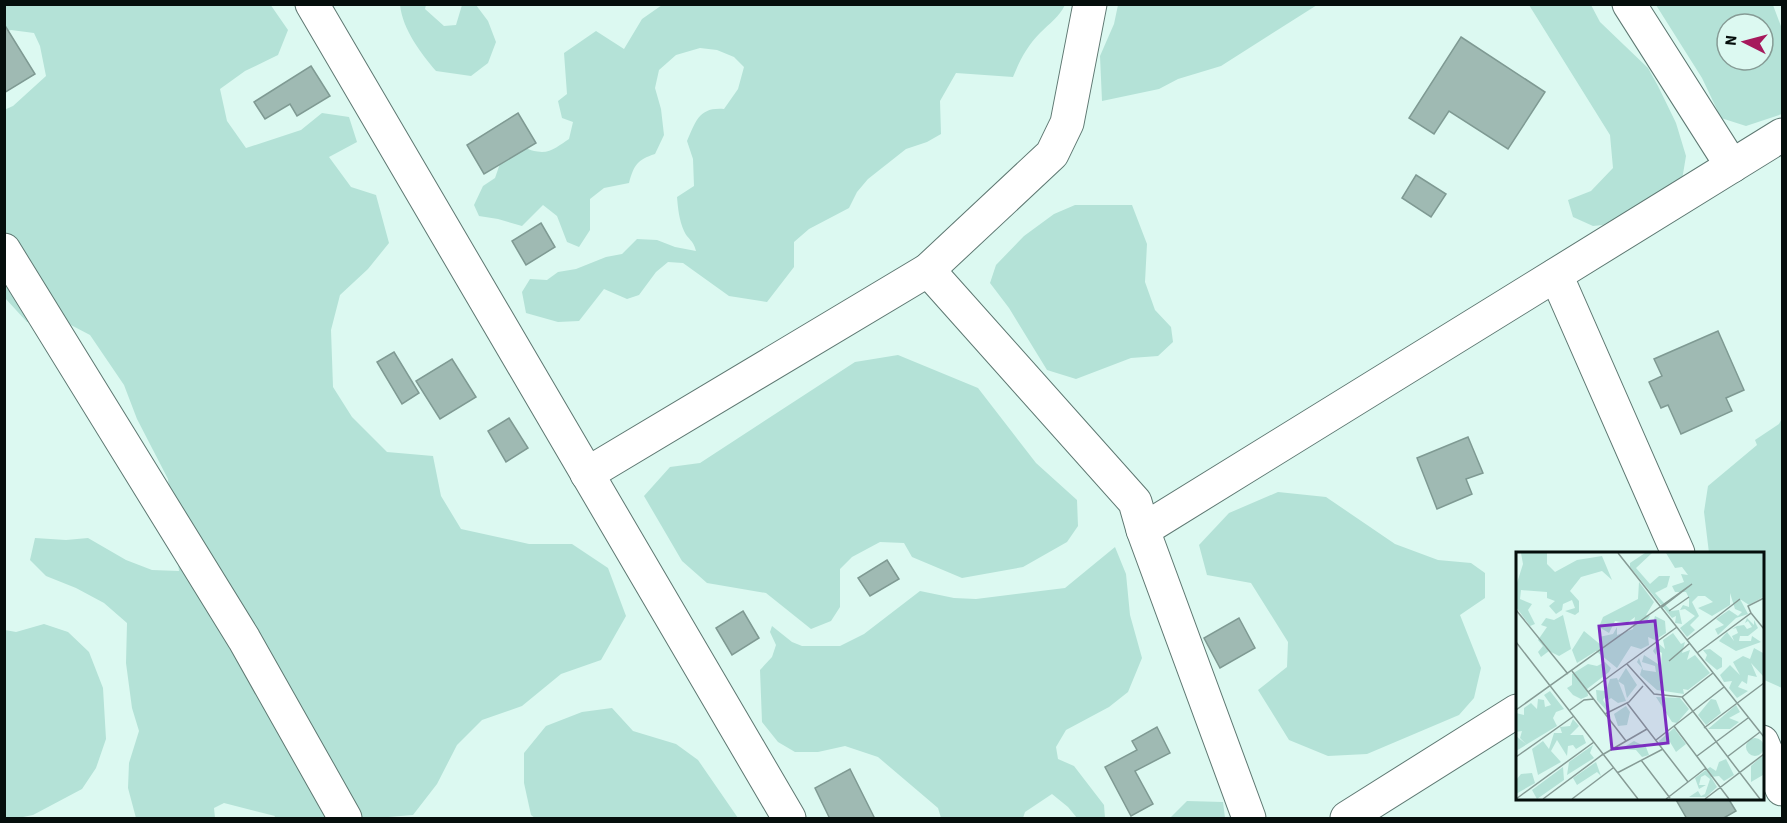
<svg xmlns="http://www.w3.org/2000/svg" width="1787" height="823" font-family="'Source Sans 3',sans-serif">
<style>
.green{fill:#b4e2d7;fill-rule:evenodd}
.building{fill:#9fbab3;stroke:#7f9a93;stroke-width:1.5}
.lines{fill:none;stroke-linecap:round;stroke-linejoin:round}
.minor-casing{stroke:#5e7872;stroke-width:35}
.minor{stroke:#fff;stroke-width:33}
.inset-road{fill:none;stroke:#869b95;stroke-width:1.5}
.view{fill:#7b2cbf;fill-opacity:0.15;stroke:#7b2cbf;stroke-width:3}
.inset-edge{fill:none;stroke:#050e0c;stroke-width:3}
</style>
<rect width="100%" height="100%" fill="#dcf9f1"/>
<!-- green -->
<g class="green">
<path d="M270,4L288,30L278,55L245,71L220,89L227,121L246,148L301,130L322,113L349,117L357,142L329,157L351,187L376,195L389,243L368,269L340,295L331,330L333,387L352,417L387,452L433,456L441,496L461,529L529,544H572L608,568L626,616L601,660L561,674L522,706L482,720L457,745L437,784L413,815L376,818H274L275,816L224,803L214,808L215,818H136L128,788L129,763L139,731L132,708L126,663L127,623L104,603L76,588L46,576L30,560L35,538L66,540L88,538L126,560L152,570L179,571L168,479L137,419L124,385L90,335L69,324L27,322L5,298L4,110L13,106L46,76L40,46L34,33L11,30L5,32V5Z"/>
<path d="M400,5H426L425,9L444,26L456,25L462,5H476L488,21L496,42L488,63L471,76L436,71C420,52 403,30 400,5Z"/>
<path d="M662,5H1065C1059,17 1050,23 1040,33C1027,46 1020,60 1013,77L956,73L940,101L941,134L927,142L906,149L868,179L857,192L849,208L809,229L794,242V267L767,302L729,296L683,263L668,262L656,272L639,295L627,299L604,289L579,321L558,322L526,313L522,292L530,279L547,280L558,272L576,269L606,257L622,254L637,239L657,240L675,247L696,251C693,239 688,240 684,231C679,220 678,208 677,197L694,186L693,159L687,141C696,121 699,107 724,109L738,89L744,67L734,57L717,50L700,48L676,55L659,70L655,88L661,109L664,135L655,154C637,160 634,165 629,183L604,188L590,199V230L579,247L567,242L557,216L543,205L522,226L498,219L479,216L474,205L483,186L495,178L504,152C528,142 522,151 542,152C552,152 561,144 569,139L573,122L562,118L558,101L567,94L564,53L596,31L624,49L642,19Z"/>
<path d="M1118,5V4L1317,5L1221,66L1178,79L1159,89L1102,101L1100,56L1114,24Z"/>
<path d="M1529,5H1591L1600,22L1648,68L1658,86L1676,123L1686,156L1682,180L1670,190L1603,225L1593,226L1573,217L1568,200L1591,191L1613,168L1610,135Z"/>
<path d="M1656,5H1773L1782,29V114L1746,126L1721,118L1702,78ZM1727,24H1763V60H1727Z"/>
<path d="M1075,205H1132L1147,244L1145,282L1155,310L1171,327L1173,342L1158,356L1131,358L1076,379L1047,370L1009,308L990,283L996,265L1024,236L1054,214Z"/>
<path d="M898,355L978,388L1036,463L1077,500L1078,526L1067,542L1023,567L962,578L912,557L904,543L880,542L852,557L840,569V607L831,621L811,629L766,593L707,583L682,561L644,496L670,467L700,463L855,362Z"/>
<path d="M1782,418V688L1762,679V553H1709L1704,512L1708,486L1757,445L1755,440L1779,424Z"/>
<path d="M1278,492L1326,497L1395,544L1438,560L1471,563L1485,573V598L1460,615L1481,668L1474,698L1459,715L1367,754L1328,756L1289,740L1258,690L1287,667L1288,642L1251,583L1207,575L1199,545L1229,513Z"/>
<path d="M1115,547L1126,574L1130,615L1142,658L1128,692L1109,707L1066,730L1056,747L1058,759L1074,766L1104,805L1105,818H1077L1068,807L1052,794L1025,812L1023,818H941L938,808L878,757L845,746L818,752H795L778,742L762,722L760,670L772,657L776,645L770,632L772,626L792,642L802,646H840L864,634L920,591L954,598L976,599L1065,588Z"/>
<path d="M44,624L68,632L89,652L103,688L106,739L96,768L82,789L33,815L18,818H5V630L16,632Z"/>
<path d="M612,708L633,731L676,744L698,760L738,818H535L531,815L524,783V753L546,726L582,712Z"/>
<path d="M1187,801L1223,802L1225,818H1170Z"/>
</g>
<!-- building -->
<g class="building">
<path d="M4,24L35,74L4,93Z"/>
<path d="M1461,37L1545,92L1508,149L1449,111L1434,134L1409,118Z"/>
<path d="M311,66L330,96L297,116L290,104L265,119L254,102Z"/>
<path d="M518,113L536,143L484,174L467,145Z"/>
<path d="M1416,175L1446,194L1431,217L1402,198Z"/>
<path d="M541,223L555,247L526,265L512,241Z"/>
<path d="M1718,331L1744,390L1726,398L1732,411L1681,434L1668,405L1661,408L1649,382L1662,376L1654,359Z"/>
<path d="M394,352L419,393L402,404L377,362Z"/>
<path d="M452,359L476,397L440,419L416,381Z"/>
<path d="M509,418L528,448L506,462L488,431Z"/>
<path d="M1468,437L1483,473L1466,479L1472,494L1437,509L1417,458Z"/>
<path d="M887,560L899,579L870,596L858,578Z"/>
<path d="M743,611L759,638L732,655L716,628Z"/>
<path d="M1239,618L1255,648L1220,668L1204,638Z"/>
<path d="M1157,727L1170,753L1135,771L1153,804L1131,816L1105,767L1137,750L1132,741Z"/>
<path d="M850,769L875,819H830L815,788Z"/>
<path d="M1675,798H1728L1736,811L1722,819H1687Z"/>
</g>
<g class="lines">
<!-- minor casing -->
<g class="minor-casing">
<g id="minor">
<path d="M312,4L789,818"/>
<path d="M1629,4L1732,166"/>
<path d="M4,250L244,639L345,818"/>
<path d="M928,270L1135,502L1143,530L1249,818"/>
<path d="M1556,275L1678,553"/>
<path d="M587,474L928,270L1052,154L1067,123L1090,4"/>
<path d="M1143,530L1782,135"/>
<path d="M1762,742L1782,789"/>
<path d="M1347,818L1517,711"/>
</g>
</g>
<!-- minor -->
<use href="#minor" class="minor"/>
</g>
<!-- overview -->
<g transform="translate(1516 552)">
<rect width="248" height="248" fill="#dcf9f1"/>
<path d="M5,1H31V12L39,20L61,8L86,4L96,28L86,19L65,25L54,39L63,49V60L59,63L49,59L59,56L56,48L47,52L46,58L40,62L33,54L39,49L31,46V40L5,38L4,47L16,52L12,58L19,72L14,74L0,55V34L7,12ZM129,1H136L120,16L134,32L143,24H154L151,35L139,41L155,59L163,58L166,72L159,71L160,64L156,66L114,15V11ZM150,1H247V45L233,53L224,47L232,62L220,66L202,83L199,77L208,73L200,67L213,58L222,64L226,60L219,57L214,41V53L196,64L182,56L197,50L189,44H182L176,50L183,64L174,73L179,78L171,85L164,76L179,64L169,57L164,58L167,53L173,55V46L170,40H159L156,34L168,30L165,22L172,23L166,15L159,16ZM123,30L138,50L130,63L134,64L131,69L137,71L139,64L149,69L150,81L139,88L132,85L133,93L125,97L115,94L101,116L80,99L61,111L56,98L68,79L85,93L83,85L97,82L101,75V83L117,77L119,65L111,71L99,69L93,81L83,75L87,65L122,47ZM47,63L55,97L43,104L33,99L25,105L22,100L27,94L22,88L31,75L25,73L30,66L38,68ZM231,66L238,73V68L242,76L232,84H224L223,89H235L236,84L245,90L220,99L203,89L211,80L218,89L216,84L222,81L220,76L216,77L221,74L228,73L231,77L236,75L232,69L229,71ZM157,81L165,92L169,90L166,101L174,98L171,108L179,103L194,121L172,138L167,137L168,142L141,138L124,123L126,116L121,110L123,106L127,118L140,120L139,114L126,110L128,103L145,114L146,101L141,98L140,103L137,99L142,91L149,97L147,88ZM238,96L247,101V124L235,111L241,125L232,123L231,132L226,129L222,135L232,139L221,146L213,136L216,129L208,130L204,123L214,113L224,123L217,110L227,104L234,107ZM194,97L206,106V115L201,118L189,108L191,103L187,98ZM89,110L95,116L93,120L71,137L72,144L65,147L57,143L51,136L56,133V122L72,112L81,114ZM110,116L121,133L111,146L108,133L102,129ZM101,126L110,149L102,151L95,146L90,150V144L87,148L93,158H90L81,148L80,138L90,139L94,127ZM34,139L48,157L40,160L37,166L41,174L0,199V184L10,192L4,186L6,179L0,180V161L8,163V156L15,151L21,157L22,147L28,148L29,155L35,153L28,143ZM140,145L164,146L173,157L161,171L156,170ZM195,147L200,148L205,161L190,173L182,163ZM220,153L224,160L213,166L223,170L214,177H192ZM110,154L114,160L111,173L102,174L98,162ZM57,167L63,174L54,183H67L70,191L60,197L57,193L52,194L51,204L41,188L35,199L45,210L22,223L16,197L27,189L33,197L38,181H46L44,175L54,174ZM158,176L170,192L160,200L154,190L145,194L143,189ZM230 195a9 9 0 1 1 18 0a9 9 0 1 1-18 0ZM118,189L130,195L133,203L126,205L120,198L105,197ZM77,193L74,201L78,206L51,223L53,210ZM247,203V223L235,230V214ZM210,207L218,223L208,229L203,224L195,225L201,235L190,245H173L182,239L185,244L189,242L194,227L189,223L185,225L183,233H190L183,237L179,226L194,215L200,219L203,210ZM80,210L85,224L81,220L61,233L57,226ZM47,215L48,228L21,247L16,238ZM16,221L19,231L0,242V228L5,222Z" fill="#b4e2d7"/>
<path class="inset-road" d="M102,1L248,185M0,58L52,122M153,59L173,45M235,61L248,77M171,88L224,47M0,90L122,247M181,101L235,61L232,54L248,46M153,109L174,91M111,112L138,142L166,145L197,121M56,119L110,189M72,140L161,75M166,145L244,247M111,151L172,230M0,158L176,32L145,56M54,158L68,148L78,147M89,162L113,150L127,134M158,174L213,247M188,176L248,131M140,188L208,135M181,204L232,166M0,205L58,164M211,205L244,180M125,208L154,246M101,221L147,197M0,247L78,190M27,247L86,203L131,177M56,247L97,216M150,247L190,216M189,247L248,202"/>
<path class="view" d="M139,69L152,191L96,197L83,74Z"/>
<rect width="248" height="248" class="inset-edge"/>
</g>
<!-- border -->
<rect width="1787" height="823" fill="none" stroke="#050e0c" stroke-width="12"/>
<!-- north arrow -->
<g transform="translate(1745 42) rotate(276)"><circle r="28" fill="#dcf9f1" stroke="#869b95" stroke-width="1.5"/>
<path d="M0-4.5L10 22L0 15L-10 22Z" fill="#a6195c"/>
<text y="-9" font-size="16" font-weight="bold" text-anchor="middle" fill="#050e0c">N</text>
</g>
</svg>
